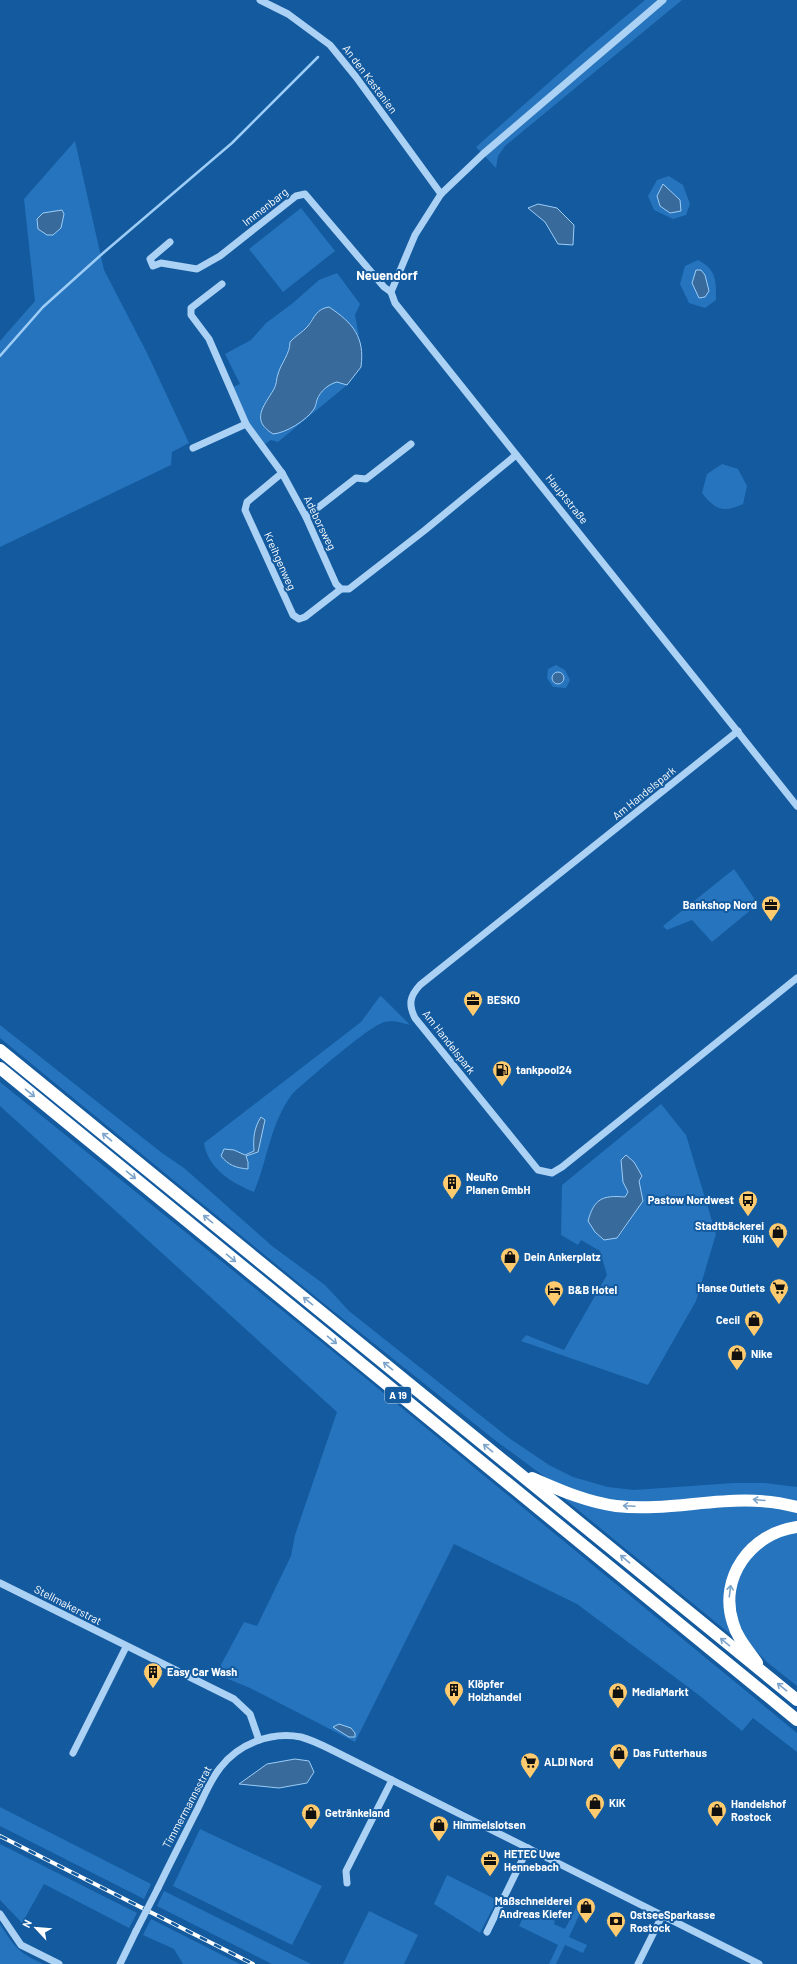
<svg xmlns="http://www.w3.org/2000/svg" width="797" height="1964" font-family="Barlow,sans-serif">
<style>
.green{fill:#2674bd;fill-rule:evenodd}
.water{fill:#386b9c;stroke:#9dcdf7}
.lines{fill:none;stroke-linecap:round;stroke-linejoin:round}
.stream{stroke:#9dcdf7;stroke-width:2.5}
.minor{stroke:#abd1f4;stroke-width:7}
.highway{stroke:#fff;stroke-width:12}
.rail-casing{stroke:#fff;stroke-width:4}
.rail{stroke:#135a9f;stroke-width:2.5;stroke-dasharray:8;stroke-linecap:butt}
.minor-bridge{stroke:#abd1f4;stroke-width:7}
.oneway{stroke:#7da4ca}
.labels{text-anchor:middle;stroke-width:4;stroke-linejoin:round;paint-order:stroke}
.shield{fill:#135a9f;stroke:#b8cee2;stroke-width:1}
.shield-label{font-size:10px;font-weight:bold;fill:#fff}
.street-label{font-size:11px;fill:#fff;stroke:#135a9f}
.poi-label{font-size:11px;font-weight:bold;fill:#fff;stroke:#135a9f;text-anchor:start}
.quarter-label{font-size:13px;font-weight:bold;fill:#fff;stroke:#135a9f}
</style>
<rect width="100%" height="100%" fill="#135a9f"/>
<!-- green -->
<g class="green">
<path d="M645,0H682L505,146L498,156L496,168L476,147L589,47Z"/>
<path d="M75,141L104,270L147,353L189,443L172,452L171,465L0,547V341L35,301L24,199Z"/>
<path d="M669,176L683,185L690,204L686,215L673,219L654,210L648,196L657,180Z"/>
<path d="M301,208L335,251L283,292L249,249Z"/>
<path d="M698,260C717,270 716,281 716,300L705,308L689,303L680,284L685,266Z"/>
<path d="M337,273L360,304L355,315L359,336L350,324L311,320L307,327L290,342C290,354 281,363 278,374C276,379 277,384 274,389C266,402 253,416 267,431L316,405C318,396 327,382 337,382C340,382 344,384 347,385L278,442L271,440L265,444L249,423L233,387L240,384L225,354L251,340L266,323L293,303L319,280Z"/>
<path d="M722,464L738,469L747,486L743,504C723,513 715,510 702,493L707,474Z"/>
<path d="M556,665L565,670L570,680L566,688L553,687L547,678L548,669Z"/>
<path d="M734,869L758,904L712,942L692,920L667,930L663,926Z"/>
<path d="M380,996L382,997L410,1025C402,1023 394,1020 385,1022C371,1024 308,1080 293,1093C270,1123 268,1159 254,1192C232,1183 208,1169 204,1143L361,1022Z"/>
<path d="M0,1025L162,1153L184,1168L272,1246L325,1285L349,1311L509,1438L549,1465L573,1477L608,1487L634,1490L733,1483H765L797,1487V1504L608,1502L549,1480L496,1441L327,1306L0,1038Z"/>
<path d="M0,1082L341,1358L797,1733V1752L753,1718L742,1731L700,1696L577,1604L454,1544L355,1742L250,1688L216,1674L244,1622L257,1626L291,1556L295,1535L337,1412L0,1106Z"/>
<path d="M661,1104L686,1135L716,1234L696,1301L648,1385L521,1341L526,1335L564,1350L607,1275L600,1251L581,1240L578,1245L561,1235L562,1185ZM642,1176L639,1181L643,1201L618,1238L615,1196L625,1197L628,1192L623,1181Z"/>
<path d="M556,1492L579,1502L738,1503L797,1511V1523L733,1567L735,1638Z"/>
<path d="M797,1530V1686L768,1663L751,1646L740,1632L734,1611L737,1577L762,1543Z"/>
<path d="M0,1807L151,1884L144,1899L0,1826Z"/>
<path d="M200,1829L322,1886L292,1945L173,1886Z"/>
<path d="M0,1844L137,1913L129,1928L44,1884L22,1923L0,1900Z"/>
<path d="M447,1875L497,1900L480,1933L434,1904Z"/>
<path d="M164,1891L311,1964H272L157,1906Z"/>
<path d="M577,1906L582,1909L569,1937L587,1945L583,1953L565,1945L556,1964H549L558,1945L519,1926L527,1910L535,1914L537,1912L555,1921L554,1924L565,1929Z"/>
<path d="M369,1911L418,1935L404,1964H343Z"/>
<path d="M151,1919L240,1964H183L174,1949L143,1935Z"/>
<path d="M0,1924C15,1948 18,1952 43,1964H0Z"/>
</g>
<!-- water -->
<g class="water">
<path d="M663,184L680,200L681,211L670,213L660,206L657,196Z"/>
<path d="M538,204L557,208L574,225L573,245L558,244L545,222L528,208Z"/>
<path d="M62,210L64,214L61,228L53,235H47L38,229L37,219L43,213Z"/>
<path d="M696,270H701L705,275L709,291L705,297L699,298L692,283Z"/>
<path d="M329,307C353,323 365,337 361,367L347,385L337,382C329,384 320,391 317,400C316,403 316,406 314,409C307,420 286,433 273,434C250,420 264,406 274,389C277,384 276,379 278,374C281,363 290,354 290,342C295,336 303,332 308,326C315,317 316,309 329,307Z"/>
<circle cx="558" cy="678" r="6"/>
<path d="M261,1117L265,1120L258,1152L246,1156L248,1162V1169C236,1168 228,1165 221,1156L224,1149L234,1150L245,1155L254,1151C253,1138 254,1128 261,1117Z"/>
<path d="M626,1155L634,1162L642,1176L639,1181L643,1201L617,1238L604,1240L595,1232L588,1221C594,1199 602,1195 625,1197L628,1192L623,1182L621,1160Z"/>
<path d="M339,1724L351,1728L355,1733V1737H349L333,1727Z"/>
<path d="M295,1759L309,1761L314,1772L307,1783L279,1788L239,1784L267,1764Z"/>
</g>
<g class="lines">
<!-- stream -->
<path class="stream" d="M0,356L43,307L102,254L232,143L318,57"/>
<!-- minor -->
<g class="minor">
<path d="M260,0L288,14L330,45L356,77L441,194"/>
<path d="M663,0L483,154L441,194L415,235L391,292L395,303L797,806"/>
<path d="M170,242L150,259L153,266L161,263L197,269L220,256L296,196L305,194L384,287L391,292"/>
<path d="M222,284L191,308V315L209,339L246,424L282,473L306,517L336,584L341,589H349L425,530L516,455"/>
<path d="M193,448L246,424"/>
<path d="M282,473L247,502L245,510L293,615L299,619L305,617L341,589"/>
<path d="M306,517L356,478L366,479L411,444"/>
<path d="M738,731L420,985C410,996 408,1004 415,1018L538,1170L552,1173L562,1167L797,978"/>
<path d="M0,1583L234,1699L250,1714L259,1740"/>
<path d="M73,1753L126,1647"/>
<path d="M347,1883L346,1871L392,1780"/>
<path d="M158,1888C170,1863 183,1838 195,1814C203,1799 209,1782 220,1768C238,1744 271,1731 301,1737C312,1740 322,1745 332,1750L759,1964"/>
<path d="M0,1914L21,1945L59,1964"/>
<path d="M487,1932L528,1848"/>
<path d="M120,1964L136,1931"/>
<path d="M638,1964L662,1916"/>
</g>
<!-- highway -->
<g class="highway">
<path d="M0,1050L797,1700"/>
<path d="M0,1068L797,1720"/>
<path d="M532,1478C560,1490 586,1502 616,1506C677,1513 735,1490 797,1507"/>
<path d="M757,1663C748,1650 737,1638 733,1623C718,1578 751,1533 797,1527"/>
</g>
<!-- rail casing -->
<g class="rail-casing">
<path id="rail" d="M0,1836L253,1964"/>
</g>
<!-- rail -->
<use href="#rail" class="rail"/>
<!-- minor-bridge -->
<path class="minor-bridge" d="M136,1931L158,1888"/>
</g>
<!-- one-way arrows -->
<defs><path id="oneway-shaft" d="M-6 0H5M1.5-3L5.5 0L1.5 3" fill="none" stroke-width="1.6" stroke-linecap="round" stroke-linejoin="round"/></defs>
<g class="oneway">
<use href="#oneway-shaft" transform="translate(30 1093) rotate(39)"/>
<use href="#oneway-shaft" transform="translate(107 1137) rotate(-141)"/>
<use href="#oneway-shaft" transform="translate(131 1175) rotate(39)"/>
<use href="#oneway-shaft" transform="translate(208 1219) rotate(-141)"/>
<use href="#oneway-shaft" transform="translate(231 1258) rotate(39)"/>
<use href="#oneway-shaft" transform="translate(308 1301) rotate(-141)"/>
<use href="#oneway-shaft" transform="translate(332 1340) rotate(39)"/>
<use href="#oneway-shaft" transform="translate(388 1366) rotate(-141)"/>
<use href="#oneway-shaft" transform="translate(488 1448) rotate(-141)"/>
<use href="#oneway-shaft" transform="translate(759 1500) rotate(-175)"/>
<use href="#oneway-shaft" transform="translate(629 1506) rotate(-177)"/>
<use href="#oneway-shaft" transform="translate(625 1559) rotate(-140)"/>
<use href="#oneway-shaft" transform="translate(730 1591) rotate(-83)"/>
<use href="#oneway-shaft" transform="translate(725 1642) rotate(-141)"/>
<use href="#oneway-shaft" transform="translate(782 1687) rotate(-141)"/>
</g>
<!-- icons -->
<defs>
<g id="office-pin" transform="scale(1)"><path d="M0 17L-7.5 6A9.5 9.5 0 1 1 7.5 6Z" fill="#ffcb6e" stroke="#135a9f"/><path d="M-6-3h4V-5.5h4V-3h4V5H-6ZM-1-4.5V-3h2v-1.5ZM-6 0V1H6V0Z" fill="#111"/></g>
<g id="fuel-pin" transform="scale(1)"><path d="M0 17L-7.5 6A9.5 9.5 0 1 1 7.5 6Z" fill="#ffcb6e" stroke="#135a9f"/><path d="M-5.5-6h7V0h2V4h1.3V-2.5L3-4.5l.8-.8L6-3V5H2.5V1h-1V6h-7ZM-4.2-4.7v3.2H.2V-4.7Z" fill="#111"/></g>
<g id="building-pin" transform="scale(1)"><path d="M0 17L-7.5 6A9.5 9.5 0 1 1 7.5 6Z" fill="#ffcb6e" stroke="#135a9f"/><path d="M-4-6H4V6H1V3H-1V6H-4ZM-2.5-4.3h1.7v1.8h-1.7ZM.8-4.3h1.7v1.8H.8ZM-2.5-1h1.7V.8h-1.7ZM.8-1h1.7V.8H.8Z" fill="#111"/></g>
<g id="bus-pin" transform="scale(1)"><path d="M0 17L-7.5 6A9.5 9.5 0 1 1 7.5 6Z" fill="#ffcb6e" stroke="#135a9f"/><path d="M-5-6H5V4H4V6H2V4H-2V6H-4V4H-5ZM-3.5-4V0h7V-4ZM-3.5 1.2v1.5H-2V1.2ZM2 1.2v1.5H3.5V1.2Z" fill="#111"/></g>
<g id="shop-pin" transform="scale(1)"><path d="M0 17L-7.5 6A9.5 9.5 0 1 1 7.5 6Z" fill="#ffcb6e" stroke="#135a9f"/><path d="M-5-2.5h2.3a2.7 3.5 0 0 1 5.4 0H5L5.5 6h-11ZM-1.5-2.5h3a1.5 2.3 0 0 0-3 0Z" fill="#111"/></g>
<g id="supermarket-pin" transform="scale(1)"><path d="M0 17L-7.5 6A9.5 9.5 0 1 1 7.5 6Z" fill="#ffcb6e" stroke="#135a9f"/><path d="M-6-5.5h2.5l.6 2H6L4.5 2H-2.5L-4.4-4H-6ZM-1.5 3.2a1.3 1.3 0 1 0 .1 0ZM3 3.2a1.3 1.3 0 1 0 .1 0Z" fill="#111"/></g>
<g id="hotel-pin" transform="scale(1)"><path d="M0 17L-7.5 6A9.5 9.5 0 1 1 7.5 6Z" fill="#ffcb6e" stroke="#135a9f"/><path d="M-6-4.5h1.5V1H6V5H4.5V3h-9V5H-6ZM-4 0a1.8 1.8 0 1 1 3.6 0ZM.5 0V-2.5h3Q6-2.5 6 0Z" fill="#111"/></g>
<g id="bank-pin" transform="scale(1)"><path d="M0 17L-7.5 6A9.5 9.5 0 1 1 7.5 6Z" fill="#ffcb6e" stroke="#135a9f"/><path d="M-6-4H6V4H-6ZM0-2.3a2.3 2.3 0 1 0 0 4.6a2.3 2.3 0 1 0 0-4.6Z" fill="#111"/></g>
</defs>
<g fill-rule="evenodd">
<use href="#office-pin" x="771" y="905"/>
<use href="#office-pin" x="473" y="1000"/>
<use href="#fuel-pin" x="502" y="1070"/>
<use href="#building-pin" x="452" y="1183"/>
<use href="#bus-pin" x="748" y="1200"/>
<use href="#shop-pin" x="778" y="1232"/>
<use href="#shop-pin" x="510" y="1257"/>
<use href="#supermarket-pin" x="779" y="1288"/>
<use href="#hotel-pin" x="554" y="1290"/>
<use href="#shop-pin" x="754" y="1320"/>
<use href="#shop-pin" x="737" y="1354"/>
<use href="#building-pin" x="153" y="1672"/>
<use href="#building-pin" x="454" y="1690"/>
<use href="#shop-pin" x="618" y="1692"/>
<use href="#shop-pin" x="619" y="1753"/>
<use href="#supermarket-pin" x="530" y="1762"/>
<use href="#shop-pin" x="595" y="1803"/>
<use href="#shop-pin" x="717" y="1810"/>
<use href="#shop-pin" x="311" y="1813"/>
<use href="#shop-pin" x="439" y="1825"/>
<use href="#office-pin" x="490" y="1860"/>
<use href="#shop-pin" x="586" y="1907"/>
<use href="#bank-pin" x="616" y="1921"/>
</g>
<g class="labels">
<!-- shield labels -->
<rect class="shield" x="385" y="1387" width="26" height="16" rx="3"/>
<g class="shield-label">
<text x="398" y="1399">A 19</text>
</g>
<!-- street labels -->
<g class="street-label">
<text transform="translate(370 79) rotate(53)" y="4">An den Kastanien</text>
<text transform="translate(265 207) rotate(-38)" y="4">Immenbarg</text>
<text transform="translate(567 499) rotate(51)" y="4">Hauptstraße</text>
<text transform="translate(320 523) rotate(64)" y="4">Adeborsweg</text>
<text transform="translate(280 561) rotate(66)" y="4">Kreihgenweg</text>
<text transform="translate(644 793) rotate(-39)" y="4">Am Handelspark</text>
<text transform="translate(449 1042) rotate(52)" y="4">Am Handelspark</text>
<text transform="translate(68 1605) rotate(27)" y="4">Stellmakerstrat</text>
<text transform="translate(187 1807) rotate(-62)" y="4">Timmermannsstrat</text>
</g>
<!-- poi labels -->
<g class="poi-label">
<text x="757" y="909" text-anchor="end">Bankshop Nord</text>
<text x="487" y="1004">BESKO</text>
<text x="516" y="1074">tankpool24</text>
<text x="466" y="1181">NeuRo<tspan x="466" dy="13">Planen GmbH</tspan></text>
<text x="734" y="1204" text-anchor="end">Pastow Nordwest</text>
<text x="764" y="1230" text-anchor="end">Stadtbäckerei<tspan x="764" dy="13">Kühl</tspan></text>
<text x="524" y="1261">Dein Ankerplatz</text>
<text x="765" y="1292" text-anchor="end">Hanse Outlets</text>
<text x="568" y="1294">B&amp;B Hotel</text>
<text x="740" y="1324" text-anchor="end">Cecil</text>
<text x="751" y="1358">Nike</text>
<text x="167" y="1676">Easy Car Wash</text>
<text x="468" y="1688">Klöpfer<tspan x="468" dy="13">Holzhandel</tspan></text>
<text x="632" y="1696">MediaMarkt</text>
<text x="633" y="1757">Das Futterhaus</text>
<text x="544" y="1766">ALDI Nord</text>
<text x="609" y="1807">KiK</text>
<text x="731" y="1808">Handelshof<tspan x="731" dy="13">Rostock</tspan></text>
<text x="325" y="1817">Getränkeland</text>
<text x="453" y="1829">Himmelslotsen</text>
<text x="504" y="1858">HETEC Uwe<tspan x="504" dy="13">Hennebach</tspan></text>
<text x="572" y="1905" text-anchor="end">Maßschneiderei<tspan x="572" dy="13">Andreas Kiefer</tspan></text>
<text x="630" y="1919">OstseeSparkasse<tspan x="630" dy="13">Rostock</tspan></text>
</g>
<!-- quarter labels -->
<g class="quarter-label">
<text x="387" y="280">Neuendorf</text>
</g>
</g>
<!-- north arrow -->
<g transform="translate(36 1928) rotate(296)" stroke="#135a9f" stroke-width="3" paint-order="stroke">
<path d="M0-3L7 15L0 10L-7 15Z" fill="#ffffff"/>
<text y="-6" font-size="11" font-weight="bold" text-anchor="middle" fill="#ffffff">N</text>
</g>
</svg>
